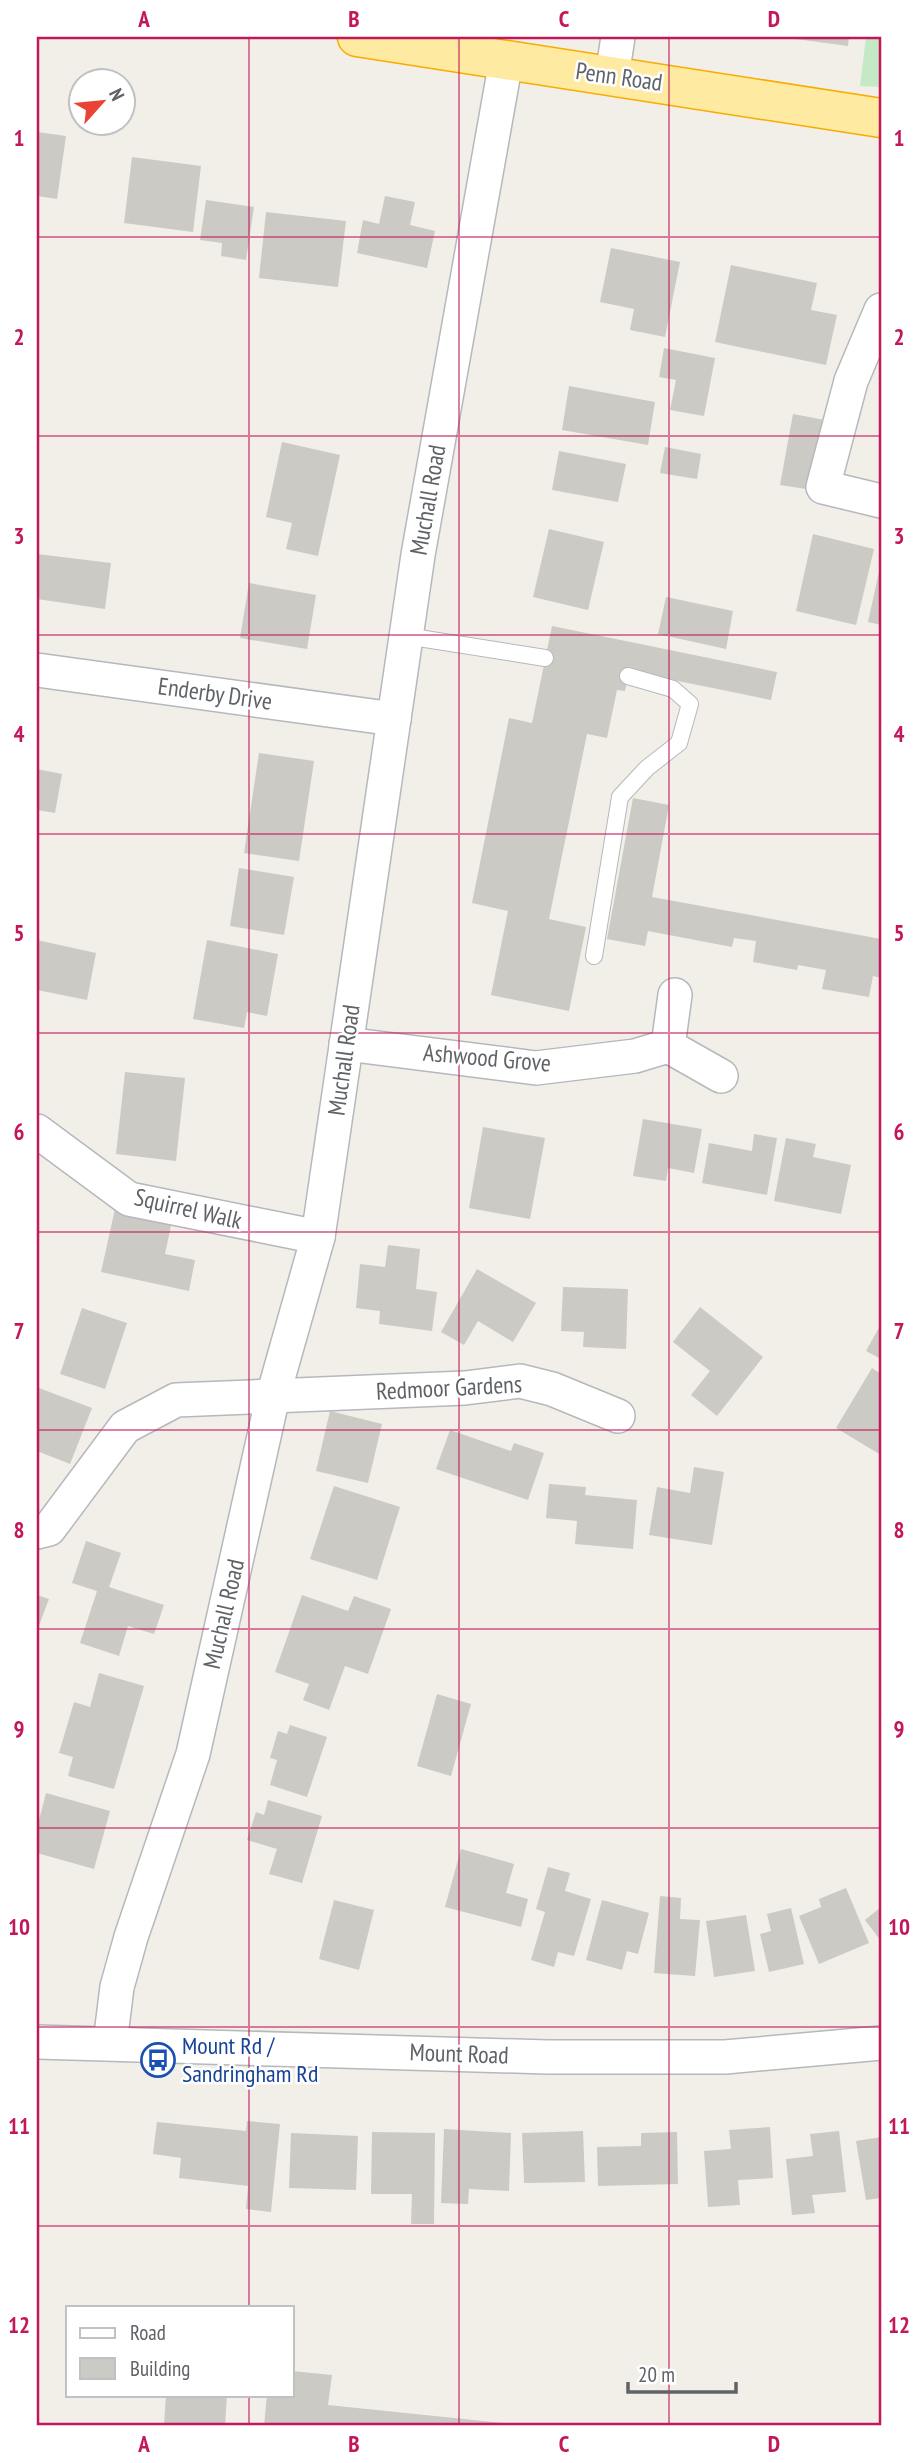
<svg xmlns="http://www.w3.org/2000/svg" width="918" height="2463" font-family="'PT Sans Narrow',sans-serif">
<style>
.green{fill:#c5e8c5}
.building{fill:#cccac5}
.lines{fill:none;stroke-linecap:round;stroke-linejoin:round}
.service-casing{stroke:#b5b8bc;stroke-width:18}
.minor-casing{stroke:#b5b8bc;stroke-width:36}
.trunk-casing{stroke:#f9ab00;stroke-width:41}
.service{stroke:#fff;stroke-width:16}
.minor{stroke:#fff;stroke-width:33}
.trunk{stroke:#feeaa1;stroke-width:38}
.grid{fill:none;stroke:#c2185b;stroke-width:2;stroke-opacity:0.55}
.labels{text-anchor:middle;stroke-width:5;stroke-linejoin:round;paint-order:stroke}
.street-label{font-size:24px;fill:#5f6368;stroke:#fff}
.transit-label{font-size:24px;fill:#164399;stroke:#fff;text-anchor:start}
.neatline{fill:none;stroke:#c2185b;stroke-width:2.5}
.grid-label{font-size:23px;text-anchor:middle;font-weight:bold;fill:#c2185b}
</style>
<rect width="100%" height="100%" fill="#f1efe8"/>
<!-- green -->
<path class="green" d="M866,37H881V87L860,86Z"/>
<!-- building -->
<g class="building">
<path d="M781,37H849L848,46Z"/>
<path d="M37,132L66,136L57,199L37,196Z"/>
<path d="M132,157L201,166L193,232L124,223Z"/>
<path d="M385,196L415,202L410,225L435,231L427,268L357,253L363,220L379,224Z"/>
<path d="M206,200L254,207L246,260L221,256L222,243L200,240Z"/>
<path d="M266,212L346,221L338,287L259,278Z"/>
<path d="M611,248L680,262L665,337L630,330L634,309L600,302Z"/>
<path d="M731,265L817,283L811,310L837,315L826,365L715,342Z"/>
<path d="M664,348L715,358L704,416L670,410L676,380L659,377Z"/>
<path d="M569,386L655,402L648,445L562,430Z"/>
<path d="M793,414L825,420L813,490L780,485Z"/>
<path d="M282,442L340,455L318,556L286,549L292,523L266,517Z"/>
<path d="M665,447L701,454L697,479L660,473Z"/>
<path d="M559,451L626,464L618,502L552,490Z"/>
<path d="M549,529L604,542L588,610L533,597Z"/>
<path d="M813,534L874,549L856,625L796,611Z"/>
<path d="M37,554L111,563L105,609L37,599Z"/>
<path d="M880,567H881V625L868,622Z"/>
<path d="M249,583L316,595L307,649L240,638Z"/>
<path d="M666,597L733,611L726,649L658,634Z"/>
<path d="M552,626L777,672L771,700L629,671L625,691L617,690L607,738L587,734L549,919L586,927L569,1011L491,995L508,911L472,903L509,718L532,723Z"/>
<path d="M259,753L314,761L299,861L244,853Z"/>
<path d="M37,769L62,774L55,813L37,810Z"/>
<path d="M633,798L669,805L652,897L881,939V978L873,976L869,997L822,989L826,970L798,965L797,970L753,962L756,941L734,938L732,947L648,931L645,946L607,939Z"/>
<path d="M239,868L294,877L284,935L230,926Z"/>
<path d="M37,940L96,953L87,1000L37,990Z"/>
<path d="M207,940L278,954L267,1016L247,1012L244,1028L193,1019Z"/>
<path d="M125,1072L185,1078L176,1161L116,1154Z"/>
<path d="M643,1119L702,1129L694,1173L668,1168L666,1181L633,1176Z"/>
<path d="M483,1127L545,1138L530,1219L469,1208Z"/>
<path d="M754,1134L777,1138L767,1195L702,1183L709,1143L752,1151Z"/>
<path d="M786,1138L816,1144L813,1157L851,1165L841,1214L774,1201Z"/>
<path d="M115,1209L172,1221L165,1254L195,1260L189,1291L101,1272Z"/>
<path d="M388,1245L420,1249L416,1289L437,1292L432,1331L379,1324L380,1311L356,1308L360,1264L385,1267Z"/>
<path d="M477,1269L536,1303L513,1342L478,1321L464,1345L441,1332Z"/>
<path d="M563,1287L628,1289L626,1349L583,1347L584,1332L561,1331Z"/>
<path d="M700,1307L763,1357L717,1416L691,1395L710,1371L673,1342Z"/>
<path d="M82,1308L127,1323L105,1389L60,1374Z"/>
<path d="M881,1324V1359L866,1351Z"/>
<path d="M872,1368L881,1374V1455L836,1428Z"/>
<path d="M39,1388L92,1408L70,1464L37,1451V1394Z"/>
<path d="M330,1411L382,1424L368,1483L316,1471Z"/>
<path d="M450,1430L511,1451L514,1443L544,1453L528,1500L436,1469Z"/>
<path d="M694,1467L724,1472L712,1545L649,1535L657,1487L690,1493Z"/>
<path d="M549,1484L586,1487L585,1495L637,1500L633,1549L575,1544L577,1521L546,1518Z"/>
<path d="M334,1486L400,1507L377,1580L310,1559Z"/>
<path d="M86,1541L121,1553L109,1587L164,1605L154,1634L128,1626L119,1656L80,1643L97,1591L72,1583Z"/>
<path d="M37,1595L49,1599L37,1631Z"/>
<path d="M302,1595L348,1611L354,1596L391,1609L368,1674L345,1666L329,1710L303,1700L309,1684L275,1672Z"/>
<path d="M99,1673L144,1686L114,1789L68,1776L73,1757L59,1753L74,1702L90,1707Z"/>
<path d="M437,1694L471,1704L451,1776L417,1766Z"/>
<path d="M290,1725L327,1737L307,1797L270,1785L277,1760L270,1758L278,1731L287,1734Z"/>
<path d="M46,1793L110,1811L94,1869L37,1853V1828Z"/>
<path d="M268,1800L322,1816L302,1883L269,1874L277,1849L247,1840L256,1812L264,1815Z"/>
<path d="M461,1849L514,1864L506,1893L528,1899L521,1927L445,1907Z"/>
<path d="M548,1867L570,1873L565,1891L591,1899L574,1956L558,1952L554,1967L531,1960L545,1912L536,1909Z"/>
<path d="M846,1888L869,1943L819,1964L799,1916L821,1907L819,1899Z"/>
<path d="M660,1896L681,1898L680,1919L700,1920L695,1976L654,1973Z"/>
<path d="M334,1900L374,1910L359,1970L319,1959Z"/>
<path d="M602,1900L649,1913L638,1954L627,1951L622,1970L586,1960Z"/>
<path d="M881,1907V1941L865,1920Z"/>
<path d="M791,1908L804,1964L769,1972L760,1934L771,1931L767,1914Z"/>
<path d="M746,1915L755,1971L714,1977L706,1921Z"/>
<path d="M247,2121L280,2124L271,2212L246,2209L248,2186L179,2178L181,2158L153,2154L157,2122L246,2131Z"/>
<path d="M770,2127L773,2178L738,2180L740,2205L708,2207L704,2151L731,2149L729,2130Z"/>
<path d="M444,2129L511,2133L509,2191L469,2189L468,2204L441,2203Z"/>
<path d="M583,2131L585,2182L524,2183L522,2133Z"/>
<path d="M839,2131L846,2192L812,2195L815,2213L792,2215L786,2159L813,2156L810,2134Z"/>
<path d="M372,2132L435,2133L434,2224H411L412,2194H371Z"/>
<path d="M677,2132L678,2184L598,2186L597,2147L641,2146V2133Z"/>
<path d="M291,2133L358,2136L356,2190L289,2188Z"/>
<path d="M881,2137V2198L866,2200L856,2141Z"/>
<path d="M292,2371L332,2375L328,2405L513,2424V2426H264L267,2395H292Z"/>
<path d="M166,2395H227L225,2426H164Z"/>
</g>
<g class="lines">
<!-- service casing -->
<g class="service-casing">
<g id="service">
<path d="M406,636L545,658"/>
<path d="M594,956L620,797L647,768L679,743L690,704L673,689L628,676"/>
</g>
</g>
<!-- minor casing -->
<g class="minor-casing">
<g id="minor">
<path d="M612,76L618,37"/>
<path d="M881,310L851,381L823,487L881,501"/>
<path d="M37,670L394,719"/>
<path d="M675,995L668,1046L721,1076"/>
<path d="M346,1044L536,1068L635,1056L668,1046"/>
<path d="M37,1131L129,1199L318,1237"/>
<path d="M37,1532L49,1529L125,1427L176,1400L465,1388L520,1381L552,1389L618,1416"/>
<path d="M37,2042L547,2057H725L881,2043"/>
<path d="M110,2043L117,1987L131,1937L193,1754L273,1396L318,1237L418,555L506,61"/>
</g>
</g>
<!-- trunk casing -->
<g class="trunk-casing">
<path id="trunk" d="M357,37L881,118"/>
</g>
<!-- service -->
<use href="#service" class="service"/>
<!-- minor -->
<use href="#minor" class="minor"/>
<!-- trunk -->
<use href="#trunk" class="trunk"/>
</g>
<!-- grid -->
<path class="grid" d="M249,37V2307M459,37V2426M669,37V2426M37,237H881M37,436H881M37,635H881M37,834H881M37,1033H881M37,1232H881M37,1430H881M37,1629H881M37,1828H881M37,2027H881M37,2226H881M249,2395V2426"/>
<!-- icons -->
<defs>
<g id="bus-ring" transform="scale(1.75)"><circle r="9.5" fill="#fff" stroke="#1a4fb4" stroke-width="1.5"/><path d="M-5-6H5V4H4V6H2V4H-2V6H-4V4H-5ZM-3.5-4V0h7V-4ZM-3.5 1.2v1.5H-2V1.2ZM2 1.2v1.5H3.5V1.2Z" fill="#1a4fb4"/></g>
</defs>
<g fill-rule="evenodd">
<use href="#bus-ring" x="158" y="2060"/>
</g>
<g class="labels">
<!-- street labels -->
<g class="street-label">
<text transform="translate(619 77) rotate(8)" y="8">Penn Road</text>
<text transform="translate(428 500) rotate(-80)" y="8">Muchall Road</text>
<text transform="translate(215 694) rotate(8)" y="8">Enderby Drive</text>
<text transform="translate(487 1058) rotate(5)" y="8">Ashwood Grove</text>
<text transform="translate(344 1060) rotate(-82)" y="8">Muchall Road</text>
<text transform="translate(188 1209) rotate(13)" y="8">Squirrel Walk</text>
<text transform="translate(449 1388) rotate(-3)" y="8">Redmoor Gardens</text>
<text transform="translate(224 1614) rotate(-77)" y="8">Muchall Road</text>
<text transform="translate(459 2054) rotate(2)" y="8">Mount Road</text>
</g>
<!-- transit labels -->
<g class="transit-label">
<text x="182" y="2054">Mount Rd /<tspan x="182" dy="28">Sandringham Rd</tspan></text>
</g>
</g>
<!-- border -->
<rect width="918" height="2463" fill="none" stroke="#ffffff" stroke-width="77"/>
<!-- legend -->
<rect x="66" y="2306" width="228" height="91" fill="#ffffff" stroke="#bfc1c3" stroke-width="2"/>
<rect x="80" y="2328" width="35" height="10" fill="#ffffff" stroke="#bfc1c3" stroke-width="2"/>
<text x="130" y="2340" font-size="21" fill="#5f6368">Road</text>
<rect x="80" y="2358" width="35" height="21" fill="#cccac5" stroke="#bfc1c3" stroke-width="2"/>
<text x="130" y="2376" font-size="21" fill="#5f6368">Building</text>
<!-- north arrow -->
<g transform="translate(102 102) rotate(63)"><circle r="33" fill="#ffffff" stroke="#bfc1c3" stroke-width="2"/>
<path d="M0-5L12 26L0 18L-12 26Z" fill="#ea4335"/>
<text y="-10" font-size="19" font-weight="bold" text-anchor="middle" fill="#5f6368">N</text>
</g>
<!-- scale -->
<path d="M628 2382v10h108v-10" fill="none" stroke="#5f6368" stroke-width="3.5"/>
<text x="638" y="2382" font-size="21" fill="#5f6368" stroke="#ffffff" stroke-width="5" paint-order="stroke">20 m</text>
<rect x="38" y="38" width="842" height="2386" class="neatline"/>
<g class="grid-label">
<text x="144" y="27">A</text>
<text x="354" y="27">B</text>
<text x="564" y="27">C</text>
<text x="774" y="27">D</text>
<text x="19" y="146">1</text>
<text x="899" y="146">1</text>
<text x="19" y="345">2</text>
<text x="899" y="345">2</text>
<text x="19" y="544">3</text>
<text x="899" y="544">3</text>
<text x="19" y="742">4</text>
<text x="899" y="742">4</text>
<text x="19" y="941">5</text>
<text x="899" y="941">5</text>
<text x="19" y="1140">6</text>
<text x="899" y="1140">6</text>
<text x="19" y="1339">7</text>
<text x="899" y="1339">7</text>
<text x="19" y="1538">8</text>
<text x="899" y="1538">8</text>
<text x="19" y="1737">9</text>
<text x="899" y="1737">9</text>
<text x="19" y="1935">10</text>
<text x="899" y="1935">10</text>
<text x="19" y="2134">11</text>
<text x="899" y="2134">11</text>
<text x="19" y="2333">12</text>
<text x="899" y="2333">12</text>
<text x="144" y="2452">A</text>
<text x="354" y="2452">B</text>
<text x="564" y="2452">C</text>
<text x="774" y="2452">D</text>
</g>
</svg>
